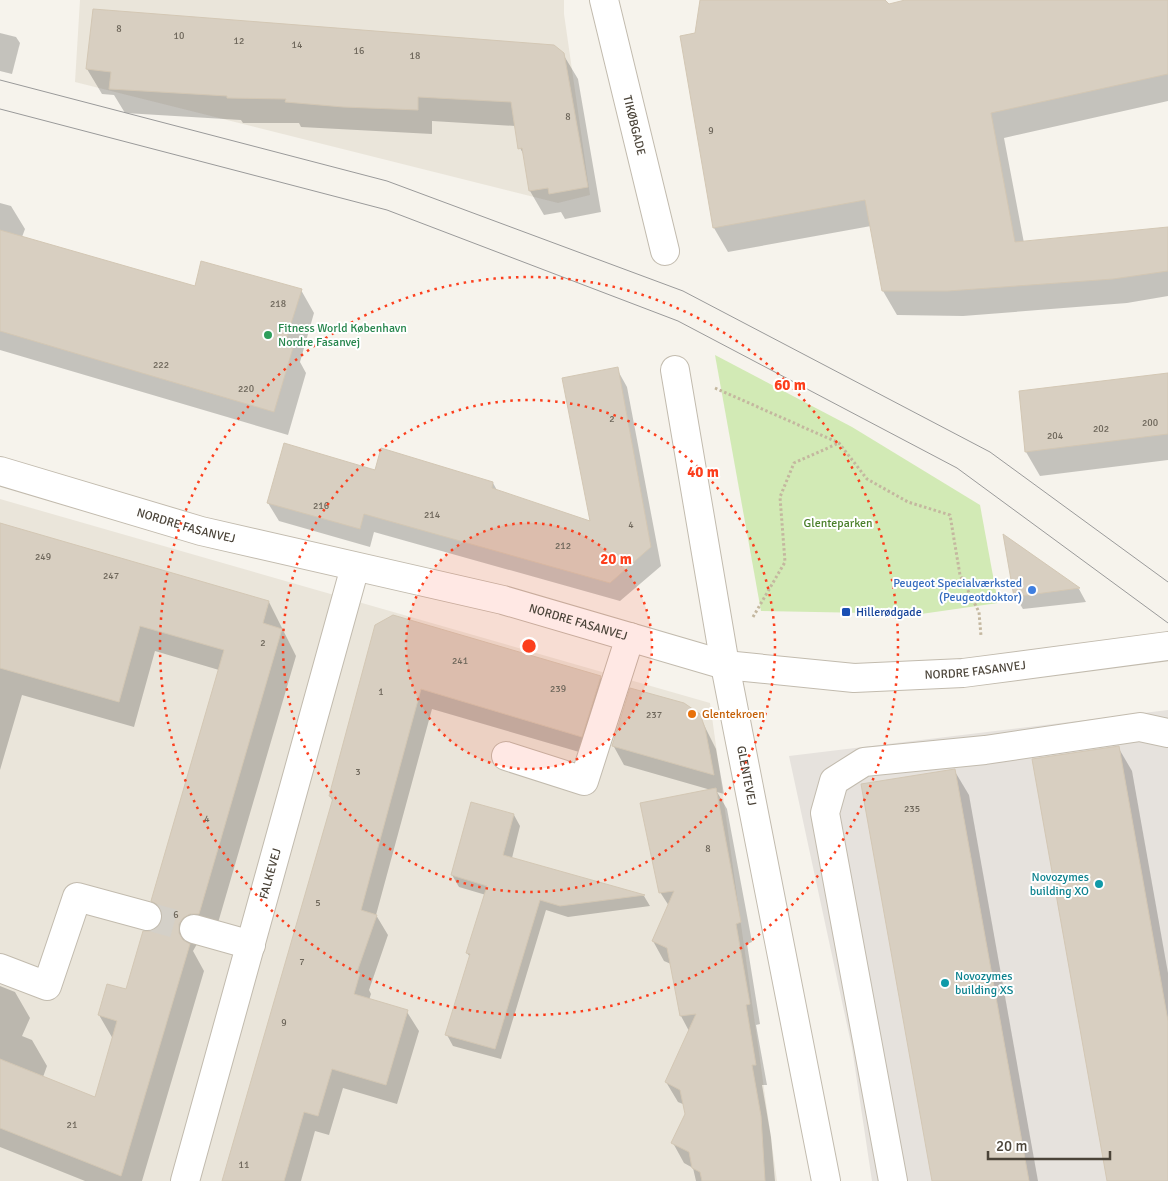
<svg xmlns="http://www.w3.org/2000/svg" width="1168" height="1181" font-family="Signika,sans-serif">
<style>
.residential{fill:#eae5da}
.industrial{fill:#e6e2dd}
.green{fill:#d2eab5}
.shadow{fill:#0003}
.building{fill:#d8cfc1;stroke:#d3c7b4}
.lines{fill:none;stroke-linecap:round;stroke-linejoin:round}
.minor-tunnel{stroke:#d4d0c8;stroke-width:28;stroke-dasharray:28 14;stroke-linecap:butt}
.minor-casing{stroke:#c2bbae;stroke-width:30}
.path{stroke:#c4b79f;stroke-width:3;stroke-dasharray:2.5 2.5;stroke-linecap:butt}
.minor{stroke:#fff;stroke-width:28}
.tram{stroke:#9a9a9a;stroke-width:1}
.ring{fill:none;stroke:#fc3f1d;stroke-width:2.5;stroke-dasharray:2.5 5}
.leisure-dot{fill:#2e9e5b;stroke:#fff;stroke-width:2}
.shop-dot{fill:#3f7fe0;stroke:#fff;stroke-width:2}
.transit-dot{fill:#1a4fb4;stroke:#fff;stroke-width:2}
.food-dot{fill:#e8710a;stroke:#fff;stroke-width:2}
.culture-dot{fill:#0f9aa8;stroke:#fff;stroke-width:2}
.labels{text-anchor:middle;stroke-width:4;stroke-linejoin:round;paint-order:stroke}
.number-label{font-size:10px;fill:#6e675b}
.street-label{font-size:12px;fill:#4b4439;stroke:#fff}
.leisure-label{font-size:12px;fill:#27864d;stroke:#fff;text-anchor:start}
.park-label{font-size:12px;fill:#4a7f2a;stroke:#fff}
.shop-label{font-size:12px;fill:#366cbe;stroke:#fff;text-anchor:end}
.transit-label{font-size:12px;fill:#164399;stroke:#fff;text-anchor:start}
.food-label{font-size:12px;fill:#c56008;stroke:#fff;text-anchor:start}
.culture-label{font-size:12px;fill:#0d838f;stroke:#fff;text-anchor:end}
.centre{fill:#fc3f1d;stroke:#fff;stroke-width:2.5}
.ring-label{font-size:15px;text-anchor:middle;font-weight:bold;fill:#fc3f1d;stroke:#fff;stroke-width:4;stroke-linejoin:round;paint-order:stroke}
</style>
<rect width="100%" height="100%" fill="#f6f3ec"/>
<!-- residential -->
<g class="residential">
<path d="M80,0H564V14L590,195L558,203L75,82Z"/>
<path d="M0,499L710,703L777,1181H0Z"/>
</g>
<!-- industrial -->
<path class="industrial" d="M1168,710V1181H872L852,1048L789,756Z"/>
<!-- green -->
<path class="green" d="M715,355L852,427L980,505L998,603L921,614L761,611Z"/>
<!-- shadow -->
<g class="shadow">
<path d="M701,0H883L889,5L911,0H1168V101L1004,138L1024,243L1168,228V296L1127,303L963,316L897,315L883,291L871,226L728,252L714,228L681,37L696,34Z"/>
<path d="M0,33L16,37L20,43L12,74L0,71Z"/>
<path d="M563,54L578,79L601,212L565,219L561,212L544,215L530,191L525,157L520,148L516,126L432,121V134L301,127L299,123H243L241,120L125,113L114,95L102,94L87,69Z"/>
<path d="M0,203L11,206L25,229L22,237L196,287L301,290L314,313L300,362L306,373L288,435L0,350Z"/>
<path d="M617,369L627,387L661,566L620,601L374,532L370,547L279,521L268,503L376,472L493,483L498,492L592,523Z"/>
<path d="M1168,374V460L1040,476L1026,452Z"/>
<path d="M0,524L269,602L296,656L213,940L197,944L193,951L204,971L142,1181H85L0,1147V986L15,992L30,1018L22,1036L32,1040L47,1066L43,1077L96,1098L113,1039L99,1015L127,991L152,932L159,928L163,919L152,901L219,670L155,651L134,727L22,695L0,770Z"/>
<path d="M1004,537L1079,589L1086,602L1023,609L1015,596Z"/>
<path d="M376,626L600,677L612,697L593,756L432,709L376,915L388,935L369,990L371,994L369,1000L407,1012L419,1031L397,1104L343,1088L329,1135L315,1131L301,1181H223L333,802L330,796Z"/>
<path d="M699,715L716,749L724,794L717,792L727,809L752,942L747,944L760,1024L756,1025L767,1085H762L771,1137L775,1181H696L693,1168L684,1163L673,1143L687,1114L685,1105L678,1102L666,1082L689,1031L681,1016L671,964L664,961L653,941L669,906L660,892L711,790L624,765L613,745Z"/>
<path d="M1118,747L1132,771L1168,973V1181H1108Z"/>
<path d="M954,770L969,795L1038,1181H933Z"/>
<path d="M514,815L520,826L512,858L644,896L650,906L568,917L546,910L501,1059L453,1046L447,1035L470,957L467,953L486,895L459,887L452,875Z"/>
</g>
<!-- building -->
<g class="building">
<path d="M700,0H885L889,4L905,0H1168V74L991,113L1015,242L1168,227V271L1113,279L948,291H882L865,200L713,228L680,36L695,33Z"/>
<path d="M93,9L554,45L564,53L588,187L549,194L548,188L529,191L522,148L518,149L511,102L418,97V110L343,107L285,102L286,99L227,98V96L109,89L111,72L86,69Z"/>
<path d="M0,230L195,286L201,261L302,289L284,346L293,348L274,412L0,331Z"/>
<path d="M618,367L651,547L610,583L364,514L360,529L267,503L284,443L375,470L381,448L493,482L492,488L590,521L562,378Z"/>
<path d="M1168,373V434L1025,452L1019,391Z"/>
<path d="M0,523L269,601L263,623L282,629L199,914H190L183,918L179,924V933L183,940L190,944L121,1176L0,1128V1059L95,1097L117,1021L98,1015L107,984L126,989L143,931H151L158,927L162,921V912L158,905L151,901L224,650L140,626L119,702L0,668Z"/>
<path d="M1003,534L1080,588L1014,597Z"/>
<path d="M393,615L601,676L582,737L421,689L361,910L377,915L357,972L360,973L354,994L408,1010L386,1085L332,1069L318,1116L304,1112L284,1181H222L333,798L329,796L375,625Z"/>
<path d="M630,688L684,703L700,714L705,728L714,775L612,746Z"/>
<path d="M1119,746L1168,1021V1181H1107L1032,759Z"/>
<path d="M955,769L1029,1181H932L861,784Z"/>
<path d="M716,788L741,922L736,924L750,1004L746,1005L756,1065H752L761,1116L765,1181H702L700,1172L692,1168L689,1152L671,1143L685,1114L680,1090L665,1082L696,1014L680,1016L667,948L652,941L674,891L659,893L640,803Z"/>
<path d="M471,802L514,814L503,855L645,895L560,906L540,900L495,1049L445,1035L470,954L466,953L487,886L451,875Z"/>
</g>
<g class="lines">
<!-- minor-tunnel -->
<path class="minor-tunnel" d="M147,916L194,929"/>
<!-- minor casing -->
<g class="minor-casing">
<g id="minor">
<path id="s1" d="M604,0L665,251"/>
<path id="s2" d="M675,370L725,665L826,1181"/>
<path id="s3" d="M0,471L201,531L503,600L725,665L854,678L963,673L1168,646"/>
<path d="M506,756L584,781L630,637"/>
<path d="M194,929L251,945"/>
<path d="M0,968L47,986L77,897L147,916"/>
<path id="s4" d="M185,1181L355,567"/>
<path d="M893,1181L825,813L834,781L864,762L985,750L1140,727L1168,733"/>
</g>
</g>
<!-- path -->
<g class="path">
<path d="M715,388L839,443L867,479L908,502L950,515L960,575L979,612L981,636"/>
<path d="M753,617L785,562L780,497L794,463L839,443"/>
</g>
<!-- minor -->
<use href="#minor" class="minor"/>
<!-- tram -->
<g class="tram">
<path d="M0,80L387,181L683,291L990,452L1168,582"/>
<path d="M0,109L387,210L678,321L957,468L1168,623"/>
</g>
</g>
<!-- distance rings -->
<circle cx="529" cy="646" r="123" fill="#fc3f1d" fill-opacity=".12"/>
<g class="ring">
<circle cx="529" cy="646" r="123"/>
<circle cx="529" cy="646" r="246"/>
<circle cx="529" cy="646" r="369"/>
</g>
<!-- markers -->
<circle class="leisure-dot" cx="268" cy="335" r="5"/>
<circle class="shop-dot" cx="1032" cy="590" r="5"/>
<rect class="transit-dot" x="841" y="607" width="10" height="10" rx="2.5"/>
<circle class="food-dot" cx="692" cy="714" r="5"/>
<g class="culture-dot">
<circle cx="1099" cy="884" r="5"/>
<circle cx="945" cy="983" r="5"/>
</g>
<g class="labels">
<!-- number labels -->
<g class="number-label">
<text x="119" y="32">8</text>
<text x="179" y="39">10</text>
<text x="239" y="44">12</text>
<text x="297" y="48">14</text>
<text x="359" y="54">16</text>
<text x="415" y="59">18</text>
<text x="568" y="120">8</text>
<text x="711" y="134">9</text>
<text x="278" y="307">218</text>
<text x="161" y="368">222</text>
<text x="246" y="392">220</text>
<text x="612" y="422">2</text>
<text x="1150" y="426">200</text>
<text x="1101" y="432">202</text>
<text x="1055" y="439">204</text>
<text x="321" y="509">216</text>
<text x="432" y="518">214</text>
<text x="631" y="528">4</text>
<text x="563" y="549">212</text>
<text x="43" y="560">249</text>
<text x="111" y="579">247</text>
<text x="263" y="646">2</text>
<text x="460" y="664">241</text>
<text x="558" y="692">239</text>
<text x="381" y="695">1</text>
<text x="654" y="718">237</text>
<text x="358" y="775">3</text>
<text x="912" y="812">235</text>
<text x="207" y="822">4</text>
<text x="708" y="852">8</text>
<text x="318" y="906">5</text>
<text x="176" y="918">6</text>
<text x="302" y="965">7</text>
<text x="284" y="1026">9</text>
<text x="72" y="1128">21</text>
<text x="244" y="1168">11</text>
</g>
<!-- street labels -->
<g class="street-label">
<text dy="4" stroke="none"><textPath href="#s1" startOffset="129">TIKØBGADE</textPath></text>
<text dy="4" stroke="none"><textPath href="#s3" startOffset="194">NORDRE FASANVEJ</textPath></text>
<text dy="4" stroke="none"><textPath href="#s3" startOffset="598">NORDRE FASANVEJ</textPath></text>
<text dy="4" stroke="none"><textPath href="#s3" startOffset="1002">NORDRE FASANVEJ</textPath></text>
<text dy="4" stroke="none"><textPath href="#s2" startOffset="412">GLENTEVEJ</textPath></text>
<text dy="4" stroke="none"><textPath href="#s4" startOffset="319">FALKEVEJ</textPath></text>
</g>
<!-- leisure labels -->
<g class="leisure-label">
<text x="278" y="332">Fitness World København<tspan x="278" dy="14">Nordre Fasanvej</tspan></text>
</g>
<!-- park labels -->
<g class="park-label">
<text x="838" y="527">Glenteparken</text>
</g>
<!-- shop labels -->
<g class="shop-label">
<text x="1022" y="587">Peugeot Specialværksted<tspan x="1022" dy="14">(Peugeotdoktor)</tspan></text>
</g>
<!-- transit labels -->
<g class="transit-label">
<text x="856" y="616">Hillerødgade</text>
</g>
<!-- food labels -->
<g class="food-label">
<text x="702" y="718">Glentekroen</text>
</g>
<!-- culture labels -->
<g class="culture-label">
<text x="1089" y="881">Novozymes<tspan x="1089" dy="14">building XO</tspan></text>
<text x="955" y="980" text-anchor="start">Novozymes<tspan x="955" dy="14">building XS</tspan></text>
</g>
</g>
<circle cx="529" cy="646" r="8" class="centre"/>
<g class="ring-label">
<text x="790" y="390">60 m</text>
<text x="703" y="477">40 m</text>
<text x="616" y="564">20 m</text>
</g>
<!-- scale -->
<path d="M988 1151v8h122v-8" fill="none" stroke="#4b4439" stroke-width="2.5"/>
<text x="996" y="1151" font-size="15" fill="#4b4439" stroke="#ffffff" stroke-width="4" paint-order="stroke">20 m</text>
</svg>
